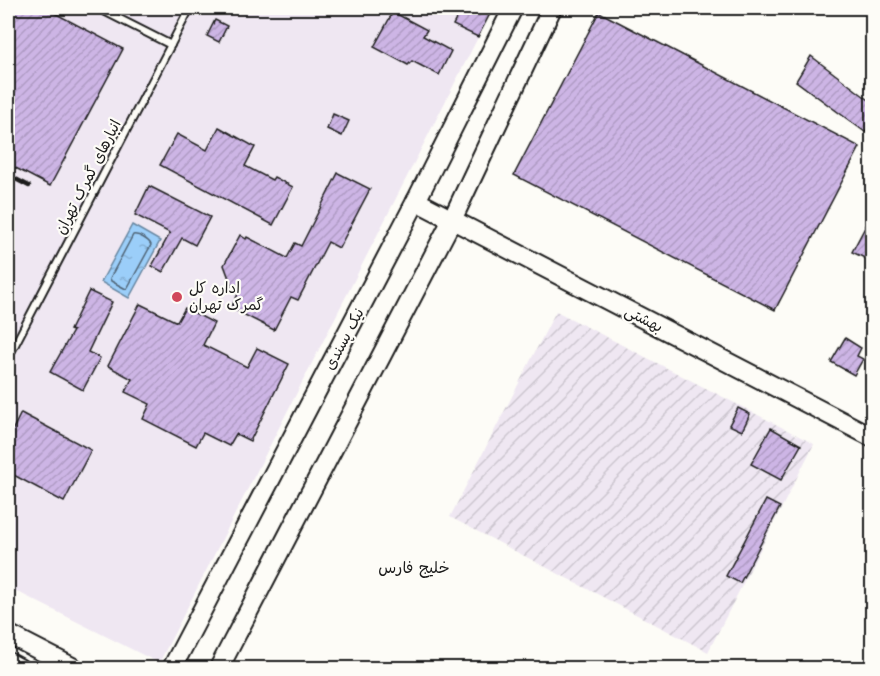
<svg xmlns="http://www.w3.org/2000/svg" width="880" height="676" font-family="'Shantell Sans','Playpen Sans Arabic',sans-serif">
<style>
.built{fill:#efe7f2}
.industrial{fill:url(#industrial-furrows)}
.water{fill:url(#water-ripples);stroke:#6887a1;stroke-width:1.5}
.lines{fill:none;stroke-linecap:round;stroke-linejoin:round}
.shore{stroke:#4f6374;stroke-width:1.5}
.building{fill:url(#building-hatch);stroke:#1c1c1c;stroke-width:1.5}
.lane-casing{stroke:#1c1c1c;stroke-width:10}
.secondary-casing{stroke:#1c1c1c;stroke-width:22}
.lane{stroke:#fdfcf7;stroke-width:6}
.secondary{stroke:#fdfcf7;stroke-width:18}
.rail{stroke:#1c1c1c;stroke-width:4.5}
.poi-dot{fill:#d1495b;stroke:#fdfcf7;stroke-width:2}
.labels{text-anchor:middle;stroke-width:4.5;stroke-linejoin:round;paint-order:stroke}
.street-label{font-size:15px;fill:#1c1c1c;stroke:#fdfcf7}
.poi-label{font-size:15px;fill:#1c1c1c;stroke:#fdfcf7;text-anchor:start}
.neighbourhood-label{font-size:16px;fill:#1c1c1c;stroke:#fdfcf7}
</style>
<defs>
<pattern id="industrial-furrows" width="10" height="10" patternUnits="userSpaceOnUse" patternTransform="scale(1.5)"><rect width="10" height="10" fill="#efe7f2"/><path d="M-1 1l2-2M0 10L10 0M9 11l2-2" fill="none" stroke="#ccc6cf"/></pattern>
<pattern id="water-ripples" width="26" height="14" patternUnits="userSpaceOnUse" patternTransform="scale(1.5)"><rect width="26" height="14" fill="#9bcef9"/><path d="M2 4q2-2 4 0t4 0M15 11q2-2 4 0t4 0" fill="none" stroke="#85b0d5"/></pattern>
<pattern id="building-hatch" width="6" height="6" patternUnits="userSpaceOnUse" patternTransform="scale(1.5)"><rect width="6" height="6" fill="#cdb5e5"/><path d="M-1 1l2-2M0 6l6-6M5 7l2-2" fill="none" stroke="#af9bc4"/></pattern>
</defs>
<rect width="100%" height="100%" fill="#fdfcf7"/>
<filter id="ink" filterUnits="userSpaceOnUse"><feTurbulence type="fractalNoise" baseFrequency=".0167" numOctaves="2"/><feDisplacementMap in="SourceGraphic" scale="12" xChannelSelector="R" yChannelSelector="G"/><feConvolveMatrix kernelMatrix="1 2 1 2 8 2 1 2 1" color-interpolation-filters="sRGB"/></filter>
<g filter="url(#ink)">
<!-- built -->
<path class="built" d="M8,8H493L159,663L8,587Z"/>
<!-- industrial -->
<path class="industrial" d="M556,311L814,444L708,652L450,517Z"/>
<!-- water -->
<path class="water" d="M132,225L160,241L129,298L101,282Z"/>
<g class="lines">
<!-- shore -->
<path class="shore" d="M133,235C139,234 149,240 151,245L128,287L126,289L111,281L110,278Z"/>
</g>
<!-- building -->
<g class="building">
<path d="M8,8H45L123,49L50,186L8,164Z"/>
<path d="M462,8H493L478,37L453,25Z"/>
<path d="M393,12L427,30L423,36L451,51L439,75L412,61L408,65L374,47Z"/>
<path d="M599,12L860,147L775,310L514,175Z"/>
<path d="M215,20L227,26L219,42L207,36Z"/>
<path d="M811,56L873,103V122L865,132L796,81Z"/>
<path d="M333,114L349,121L342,136L327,129Z"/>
<path d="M219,127L255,147L245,166L272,180L274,177L293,187L273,225L160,165L177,134L207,150Z"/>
<path d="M338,173L370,189L339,248L328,242L298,300L291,297L274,330L231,308L238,294L233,289L224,265L240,235L246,239L247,237L287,258L295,243L301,246Z"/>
<path d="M149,186L210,217L195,245L182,238L163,272L152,266L170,233L135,215Z"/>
<path d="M873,212V262L852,252Z"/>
<path d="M89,291L112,302L88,352L100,358L83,390L50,372L73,331L70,330Z"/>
<path d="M140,304L177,322L185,308L214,323L203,345L247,367L257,348L289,364L250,441L236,434L229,446L203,433L196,446L143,419L150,404L125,392L132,379L108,366Z"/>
<path d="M845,338L861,348L857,356L863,359L854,375L831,362Z"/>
<path d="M738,408L750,414L742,431L729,425Z"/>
<path d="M21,413L91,450L64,502L8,472V439Z"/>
<path d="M771,428L801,445L781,480L751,464Z"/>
<path d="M766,500L780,507L740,583L726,576Z"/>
</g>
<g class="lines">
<!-- lane casing -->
<g class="lane-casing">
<g id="lane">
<path d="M98,8L171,45"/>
<path d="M8,358L190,8"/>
</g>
</g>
<!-- secondary casing -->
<g class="secondary-casing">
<g id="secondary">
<path d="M416,201L872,437"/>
<path d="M8,634L74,668"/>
<path d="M8,662L19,668"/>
<path d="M172,668L416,201L513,8"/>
<path d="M219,668L452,220L552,8"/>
</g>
</g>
<!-- lane -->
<use href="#lane" class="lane"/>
<!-- secondary -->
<use href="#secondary" class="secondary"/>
<!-- rail -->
<path class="rail" d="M8,175L29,186"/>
</g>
</g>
<!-- markers -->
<circle class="poi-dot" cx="177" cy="297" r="6"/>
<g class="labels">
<!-- street labels -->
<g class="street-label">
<text transform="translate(88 177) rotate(-63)" y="5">انبارهای گمرک تهران</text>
<text transform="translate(644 319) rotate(27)" y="5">بهشتی</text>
<text transform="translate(344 339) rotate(-62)" y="5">نیک پسندی</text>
</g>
<!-- poi labels -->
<g class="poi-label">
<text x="189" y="293">اداره کل<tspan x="189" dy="17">گمرک تهران</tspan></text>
</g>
<!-- neighbourhood labels -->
<g class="neighbourhood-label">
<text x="414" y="573">خلیج فارس</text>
</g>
</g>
<!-- margin -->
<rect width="880" height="676" fill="none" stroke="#fdfcf7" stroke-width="30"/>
<rect x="15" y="15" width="850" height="646" fill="none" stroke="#1c1c1c" stroke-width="2" filter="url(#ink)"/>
</svg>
